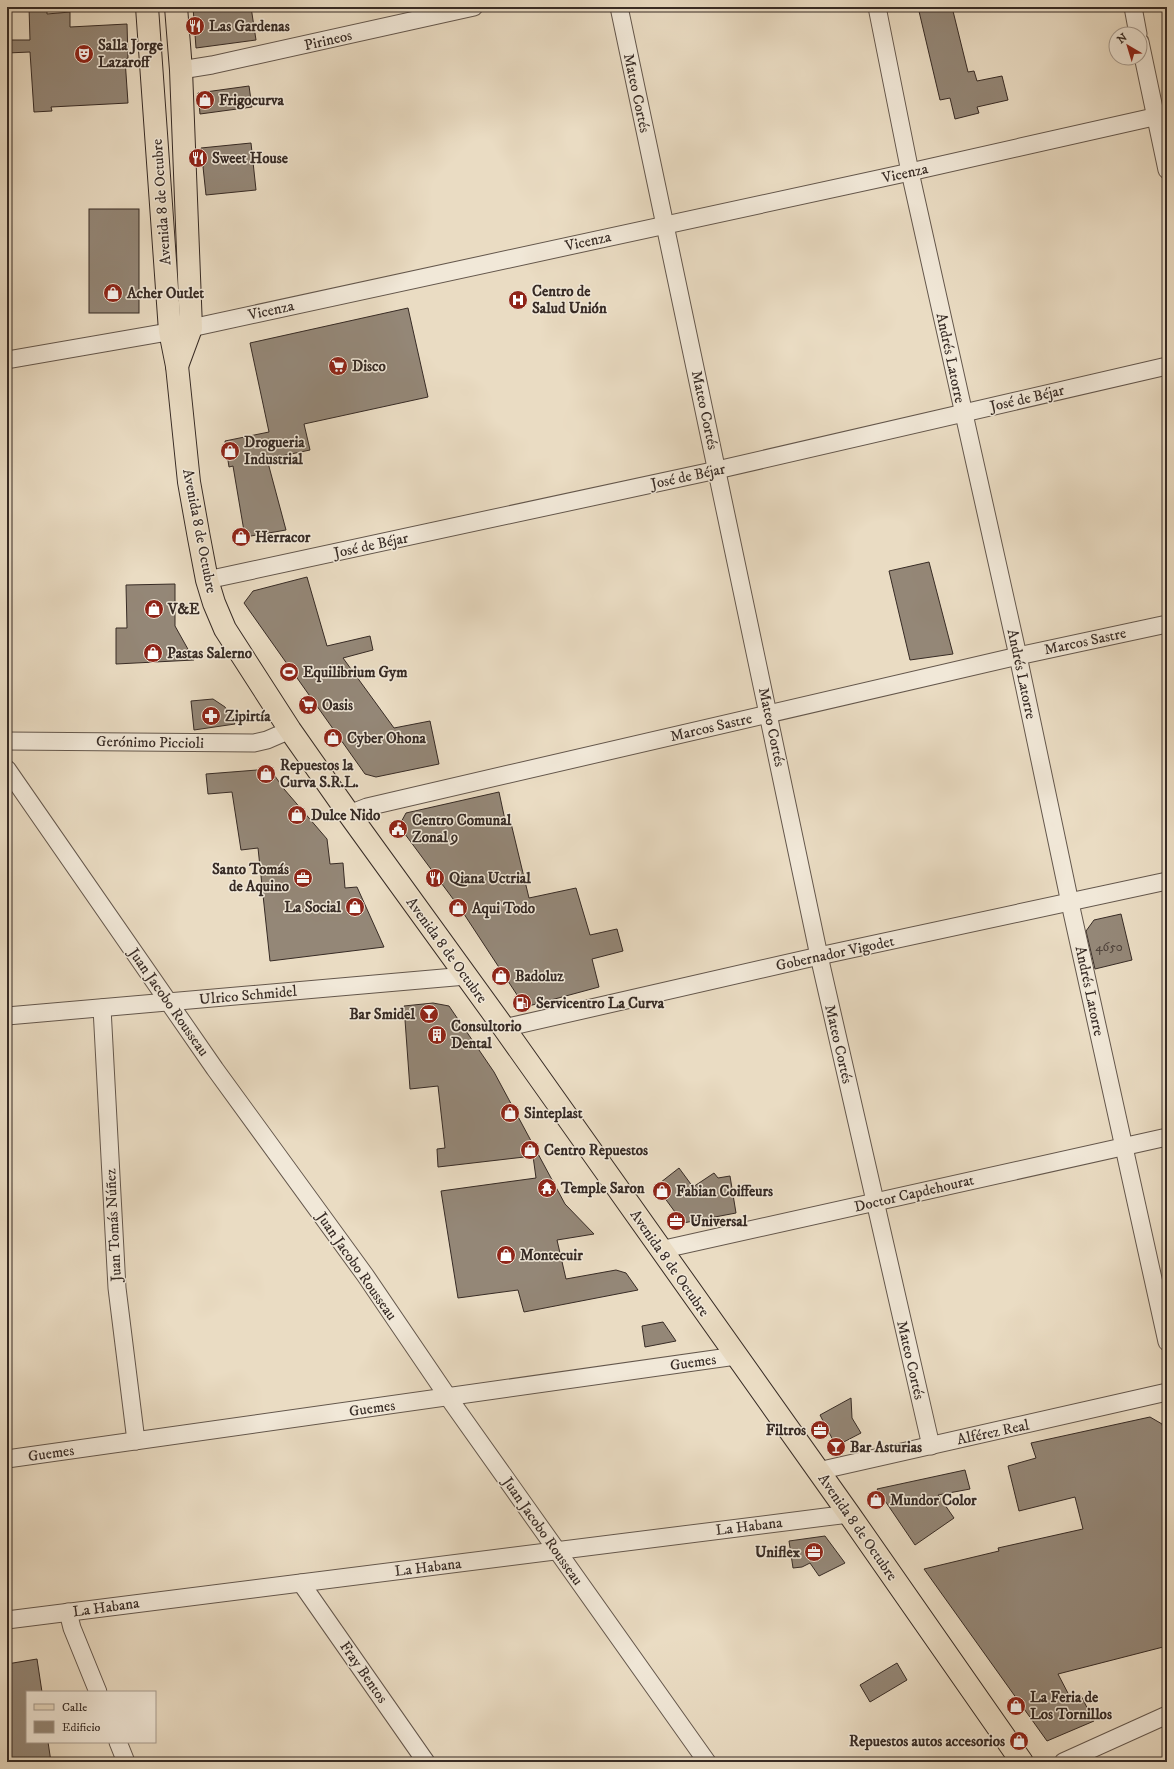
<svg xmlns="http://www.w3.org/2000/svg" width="1174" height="1769" font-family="'IM FELL DW Pica',serif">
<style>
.building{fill:#948777;stroke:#372b25}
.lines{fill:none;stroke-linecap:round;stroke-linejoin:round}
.minor-casing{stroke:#64574c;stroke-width:19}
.primary-casing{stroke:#372b25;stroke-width:24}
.minor{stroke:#f1e8d8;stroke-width:17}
.primary{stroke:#eadcc3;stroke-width:22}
.labels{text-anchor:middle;stroke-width:3;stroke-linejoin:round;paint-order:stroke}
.number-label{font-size:13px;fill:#4e423a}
.poi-label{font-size:15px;font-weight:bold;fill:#372b25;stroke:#f1e8d8;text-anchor:start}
.street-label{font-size:15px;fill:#372b25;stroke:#f1e8d8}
</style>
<rect width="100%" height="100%" fill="#eadcc3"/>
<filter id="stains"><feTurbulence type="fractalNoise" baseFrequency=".005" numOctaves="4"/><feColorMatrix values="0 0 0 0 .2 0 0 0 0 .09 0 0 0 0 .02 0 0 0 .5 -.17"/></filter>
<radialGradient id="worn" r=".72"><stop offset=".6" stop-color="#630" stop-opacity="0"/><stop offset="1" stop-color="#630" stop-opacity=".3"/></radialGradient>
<!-- building -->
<g class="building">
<path d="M29,7H47V14L70,12V27L127,24L128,58L125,59L128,103L51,107L52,111L34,112L30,52L7,53V40H30Z"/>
<path d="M193,7H251L256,40L196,48Z"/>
<path d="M918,7H952L968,72L974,71L977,81L1002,76L1008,100L977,107L979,113L955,119L950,98L940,100Z"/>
<path d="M249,86L252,107L200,114L198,93Z"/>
<path d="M251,143L256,190L206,195L201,148Z"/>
<rect x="89" y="209" width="50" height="104"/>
<path d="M408,308L428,397L304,424L310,450L267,459L286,530L245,537L233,466L229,467L225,441L269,432L250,343Z"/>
<path d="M929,562L953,654L910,660L889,571Z"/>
<path d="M307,577L327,646L370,636L373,650L343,658L394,728L430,721L439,764L376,777L365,774L244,603L253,591Z"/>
<path d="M175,584V626L194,660L116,664V628H127L126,585Z"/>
<path d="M213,699L225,707L235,724L194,730L191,701Z"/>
<path d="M270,769L284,789L327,839L330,864L343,863L345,888L357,887L384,947L270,961L258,848L241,850L232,792L208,794L206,774Z"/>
<path d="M499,792L505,820L510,819L529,898L576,888L590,935L617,929L623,951L592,959L599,987L525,1007L462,911L399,826L406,813Z"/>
<path d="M1121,914L1132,960L1095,969L1086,931L1094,920Z"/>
<path d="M433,1003L449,1006L494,1072L565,1204L594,1234L557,1240L566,1279L616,1270L626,1273L638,1290L524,1312L518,1290L458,1298L441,1191L536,1178L533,1156L438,1167L437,1149L445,1148L438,1086L410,1089L404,1006Z"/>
<path d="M679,1168L693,1187L714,1173L718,1178L730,1176L736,1213L683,1223L656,1186Z"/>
<path d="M663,1322L676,1341L645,1347L642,1326Z"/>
<path d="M851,1398L852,1418L861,1433L836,1446L820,1415Z"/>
<path d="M1150,1417L1162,1424L1167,1448V1646L1058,1674L1071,1699L1080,1694L1094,1721L1047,1741L924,1569L999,1551L998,1548L1083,1529L1075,1497L1019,1511L1008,1466L1036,1458L1031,1443Z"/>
<path d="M965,1470L970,1489L938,1495L954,1518L915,1545L877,1489Z"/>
<path d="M825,1536L845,1563L819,1576L810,1563L802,1567L793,1568L789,1541Z"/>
<path d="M37,1659L42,1692H27V1742H48L51,1762H7V1664Z"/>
<path d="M897,1663L907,1680L870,1702L860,1685Z"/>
</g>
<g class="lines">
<!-- minor casing -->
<g class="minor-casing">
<g id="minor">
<path d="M619,7L819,956L931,1446"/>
<path d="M877,7L910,172L1018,656L1070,903L1167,1342"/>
<path d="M1133,7L1138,34"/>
<path d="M1140,42L1167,170"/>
<path d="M181,70L212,65L474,7"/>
<path d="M7,360L191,328L910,172L1167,114"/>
<path d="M207,580L717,470L1167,366"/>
<path d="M7,741L254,743L267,740L290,730"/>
<path d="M7,769L215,1069L365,1275L448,1397L707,1762"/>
<path d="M349,814L367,807L1018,656L1167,624"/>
<path d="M102,1008L117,1288L136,1441"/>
<path d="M7,1016L466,976"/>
<path d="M504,1028L819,956L1167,881"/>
<path d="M660,1250L1167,1137"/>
<path d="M7,1459L736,1356"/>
<path d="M818,1471L1167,1392"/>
<path d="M301,1583L426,1762"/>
<path d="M68,1612L72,1628L98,1692"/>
<path d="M7,1620L849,1514"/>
<path d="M118,1742L126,1762"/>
<path d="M1063,1762L1167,1715"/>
</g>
</g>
<!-- primary casing -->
<g class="primary-casing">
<g id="primary">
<path d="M147,7L170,331L177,366L189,482L199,538L207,580L214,603L225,629L290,730L349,814L504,1028L849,1514L1022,1762"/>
<path d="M176,7L181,70L191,328L177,366"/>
</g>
</g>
<!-- minor -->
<use href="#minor" class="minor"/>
<!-- primary -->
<use href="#primary" class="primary"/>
</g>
<!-- icons -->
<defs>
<g id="restaurant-disc" transform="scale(1)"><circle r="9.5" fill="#8f2418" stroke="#f1e8d8"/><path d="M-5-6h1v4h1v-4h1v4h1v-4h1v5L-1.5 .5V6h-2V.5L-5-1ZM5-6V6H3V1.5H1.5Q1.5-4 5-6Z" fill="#fff"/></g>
<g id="theatre-disc" transform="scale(1)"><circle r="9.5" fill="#8f2418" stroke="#f1e8d8"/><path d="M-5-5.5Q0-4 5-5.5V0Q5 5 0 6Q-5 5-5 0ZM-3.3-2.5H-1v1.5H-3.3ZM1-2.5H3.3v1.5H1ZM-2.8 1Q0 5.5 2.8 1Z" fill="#fff"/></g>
<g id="shop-disc" transform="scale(1)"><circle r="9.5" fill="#8f2418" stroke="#f1e8d8"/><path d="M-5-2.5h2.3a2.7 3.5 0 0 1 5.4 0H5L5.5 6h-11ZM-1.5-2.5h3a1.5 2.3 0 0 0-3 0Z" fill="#fff"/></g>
<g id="hospital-disc" transform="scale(1)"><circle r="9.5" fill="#8f2418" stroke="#f1e8d8"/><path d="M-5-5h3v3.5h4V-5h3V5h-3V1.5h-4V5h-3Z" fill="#fff"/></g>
<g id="supermarket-disc" transform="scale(1)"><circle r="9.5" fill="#8f2418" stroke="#f1e8d8"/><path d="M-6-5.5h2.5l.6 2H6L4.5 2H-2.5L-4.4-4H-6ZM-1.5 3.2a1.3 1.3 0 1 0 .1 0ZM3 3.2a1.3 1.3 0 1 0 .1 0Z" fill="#fff"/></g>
<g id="stadium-disc" transform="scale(1)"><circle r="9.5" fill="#8f2418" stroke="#f1e8d8"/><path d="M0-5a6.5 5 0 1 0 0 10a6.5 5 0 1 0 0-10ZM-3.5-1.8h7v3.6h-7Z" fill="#fff"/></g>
<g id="pharmacy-disc" transform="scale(1)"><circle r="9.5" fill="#8f2418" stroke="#f1e8d8"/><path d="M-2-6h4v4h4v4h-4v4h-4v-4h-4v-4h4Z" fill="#fff"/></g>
<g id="civic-disc" transform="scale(1)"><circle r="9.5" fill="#8f2418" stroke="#f1e8d8"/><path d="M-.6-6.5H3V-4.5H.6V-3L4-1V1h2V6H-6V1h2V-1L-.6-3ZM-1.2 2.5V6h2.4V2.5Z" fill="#fff"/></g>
<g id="office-disc" transform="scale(1)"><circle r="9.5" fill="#8f2418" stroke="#f1e8d8"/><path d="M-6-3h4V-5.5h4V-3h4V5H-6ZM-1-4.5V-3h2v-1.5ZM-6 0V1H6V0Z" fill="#fff"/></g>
<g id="fuel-disc" transform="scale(1)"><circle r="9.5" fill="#8f2418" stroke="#f1e8d8"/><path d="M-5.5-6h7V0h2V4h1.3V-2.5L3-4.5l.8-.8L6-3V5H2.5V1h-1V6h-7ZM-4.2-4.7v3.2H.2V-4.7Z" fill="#fff"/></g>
<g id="bar-disc" transform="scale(1)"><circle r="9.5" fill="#8f2418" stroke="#f1e8d8"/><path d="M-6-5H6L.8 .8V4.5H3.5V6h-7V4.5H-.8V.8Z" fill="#fff"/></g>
<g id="building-disc" transform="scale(1)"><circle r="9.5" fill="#8f2418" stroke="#f1e8d8"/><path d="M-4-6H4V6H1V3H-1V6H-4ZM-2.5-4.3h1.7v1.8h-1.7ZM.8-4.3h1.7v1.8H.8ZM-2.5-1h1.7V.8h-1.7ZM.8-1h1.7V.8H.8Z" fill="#fff"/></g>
<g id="temple-disc" transform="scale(1)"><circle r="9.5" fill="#8f2418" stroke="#f1e8d8"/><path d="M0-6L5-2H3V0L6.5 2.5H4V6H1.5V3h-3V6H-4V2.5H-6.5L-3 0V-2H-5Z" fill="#fff"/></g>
</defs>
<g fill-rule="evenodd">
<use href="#restaurant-disc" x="195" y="26"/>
<use href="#theatre-disc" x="84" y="54"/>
<use href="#shop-disc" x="205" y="100"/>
<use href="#restaurant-disc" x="198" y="158"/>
<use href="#shop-disc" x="113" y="293"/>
<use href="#hospital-disc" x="518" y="300"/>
<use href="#supermarket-disc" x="338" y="366"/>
<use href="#shop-disc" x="230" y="451"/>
<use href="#shop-disc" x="241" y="537"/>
<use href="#shop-disc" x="154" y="609"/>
<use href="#shop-disc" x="153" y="653"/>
<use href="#stadium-disc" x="289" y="672"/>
<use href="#supermarket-disc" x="308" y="705"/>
<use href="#pharmacy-disc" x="211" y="716"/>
<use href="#shop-disc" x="333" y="738"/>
<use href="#shop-disc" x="266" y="774"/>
<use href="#shop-disc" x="297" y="815"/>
<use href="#civic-disc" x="398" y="829"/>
<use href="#office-disc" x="303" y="878"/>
<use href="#restaurant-disc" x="435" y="878"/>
<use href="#shop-disc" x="355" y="907"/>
<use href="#shop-disc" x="458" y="908"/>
<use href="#shop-disc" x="501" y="976"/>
<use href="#fuel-disc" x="522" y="1003"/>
<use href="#bar-disc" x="429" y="1014"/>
<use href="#building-disc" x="437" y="1035"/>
<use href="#shop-disc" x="510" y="1113"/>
<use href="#shop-disc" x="530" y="1150"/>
<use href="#temple-disc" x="547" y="1188"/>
<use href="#shop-disc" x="662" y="1191"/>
<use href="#office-disc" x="676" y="1221"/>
<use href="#shop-disc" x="506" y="1255"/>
<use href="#office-disc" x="820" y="1430"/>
<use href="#bar-disc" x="836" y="1447"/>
<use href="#shop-disc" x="876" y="1500"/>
<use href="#office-disc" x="814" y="1552"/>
<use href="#shop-disc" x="1016" y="1706"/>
<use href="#shop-disc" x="1019" y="1741"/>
</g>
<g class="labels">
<!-- number labels -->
<g class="number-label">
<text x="1109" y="951">4650</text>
</g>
<!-- poi labels -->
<g class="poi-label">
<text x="209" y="31">Las Gardenas</text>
<text x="98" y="50">Salla Jorge<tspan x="98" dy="17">Lazaroff</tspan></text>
<text x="219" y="105">Frigocurva</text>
<text x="212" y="163">Sweet House</text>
<text x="532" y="296">Centro de<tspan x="532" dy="17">Salud Unión</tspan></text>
<text x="127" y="298">Acher Outlet</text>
<text x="352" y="371">Disco</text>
<text x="244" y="447">Drogueria<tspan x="244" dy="17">Industrial</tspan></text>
<text x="255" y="542">Herracor</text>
<text x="168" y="614">V&amp;E</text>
<text x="167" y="658">Pastas Salerno</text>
<text x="303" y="677">Equilibrium Gym</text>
<text x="322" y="710">Oasis</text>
<text x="225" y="721">Zipirtía</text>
<text x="347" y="743">Cyber Ohona</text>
<text x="280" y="770">Repuestos la<tspan x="280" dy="17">Curva S.R.L.</tspan></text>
<text x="311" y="820">Dulce Nido</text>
<text x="412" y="825">Centro Comunal<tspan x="412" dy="17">Zonal 9</tspan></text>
<text x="289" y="874" text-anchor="end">Santo Tomás<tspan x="289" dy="17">de Aquino</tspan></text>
<text x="449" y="883">Qiana Uctrial</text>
<text x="341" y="912" text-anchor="end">La Social</text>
<text x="472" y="913">Aqui Todo</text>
<text x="515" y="981">Badoluz</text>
<text x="536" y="1008">Servicentro La Curva</text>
<text x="415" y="1019" text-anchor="end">Bar Smidel</text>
<text x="451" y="1031">Consultorio<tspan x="451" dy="17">Dental</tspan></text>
<text x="524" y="1118">Sinteplast</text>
<text x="544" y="1155">Centro Repuestos</text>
<text x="561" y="1193">Temple Saron</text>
<text x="676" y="1196">Fabian Coiffeurs</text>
<text x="690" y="1226">Universal</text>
<text x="520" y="1260">Montecuir</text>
<text x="806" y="1435" text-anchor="end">Filtros</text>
<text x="850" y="1452">Bar Asturias</text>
<text x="890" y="1505">Mundor Color</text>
<text x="800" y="1557" text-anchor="end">Uniflex</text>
<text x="1030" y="1702">La Feria de<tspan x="1030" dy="17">Los Tornillos</tspan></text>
<text x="1005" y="1746" text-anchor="end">Repuestos autos accesorios</text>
</g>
<!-- street labels -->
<g class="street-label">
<text transform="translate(328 40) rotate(-13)" y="5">Pirineos</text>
<text transform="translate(637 93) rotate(78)" y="5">Mateo Cortés</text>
<text transform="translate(905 173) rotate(-12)" y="5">Vicenza</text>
<text transform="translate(161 202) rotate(-94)" y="5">Avenida 8 de Octubre</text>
<text transform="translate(588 241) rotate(-12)" y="5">Vicenza</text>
<text transform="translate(271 310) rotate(-12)" y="5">Vicenza</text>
<text transform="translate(951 358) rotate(78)" y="5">Andrés Latorre</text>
<text transform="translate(1027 398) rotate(-13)" y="5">José de Béjar</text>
<text transform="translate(705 410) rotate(78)" y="5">Mateo Cortés</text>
<text transform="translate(688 476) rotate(-12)" y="5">José de Béjar</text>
<text transform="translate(200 531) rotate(79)" y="5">Avenida 8 de Octubre</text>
<text transform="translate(371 545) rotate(-12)" y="5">José de Béjar</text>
<text transform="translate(1085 641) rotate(-12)" y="5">Marcos Sastre</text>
<text transform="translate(1022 674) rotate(78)" y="5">Andrés Latorre</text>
<text transform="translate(711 727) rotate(-13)" y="5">Marcos Sastre</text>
<text transform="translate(772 727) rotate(78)" y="5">Mateo Cortés</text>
<text transform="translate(150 742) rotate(1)" y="5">Gerónimo Piccioli</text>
<text transform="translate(447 950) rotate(54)" y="5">Avenida 8 de Octubre</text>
<text transform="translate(835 953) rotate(-12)" y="5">Gobernador Vigodet</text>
<text transform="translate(1090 991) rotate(78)" y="5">Andrés Latorre</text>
<text transform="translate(248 995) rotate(-5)" y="5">Ulrico Schmidel</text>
<text transform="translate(169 1002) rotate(55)" y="5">Juan Jacobo Rousseau</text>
<text transform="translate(839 1044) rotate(77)" y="5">Mateo Cortés</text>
<text transform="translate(914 1193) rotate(-13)" y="5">Doctor Capdehourat</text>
<text transform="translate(113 1225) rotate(-93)" y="5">Juan Tomás Núñez</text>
<text transform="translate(670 1263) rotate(55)" y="5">Avenida 8 de Octubre</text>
<text transform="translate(357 1266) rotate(55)" y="5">Juan Jacobo Rousseau</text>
<text transform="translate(911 1360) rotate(77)" y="5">Mateo Cortés</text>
<text transform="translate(693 1362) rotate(-8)" y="5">Guemes</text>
<text transform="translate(372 1408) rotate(-8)" y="5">Guemes</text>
<text transform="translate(993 1432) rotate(-12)" y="5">Alférez Real</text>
<text transform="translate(51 1453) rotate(-8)" y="5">Guemes</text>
<text transform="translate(749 1526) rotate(-7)" y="5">La Habana</text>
<text transform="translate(858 1527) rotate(55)" y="5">Avenida 8 de Octubre</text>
<text transform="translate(543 1531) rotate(55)" y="5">Juan Jacobo Rousseau</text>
<text transform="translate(428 1567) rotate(-7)" y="5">La Habana</text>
<text transform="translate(106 1607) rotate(-8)" y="5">La Habana</text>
<text transform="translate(364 1672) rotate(55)" y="5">Fray Bentos</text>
</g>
</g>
<!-- margin -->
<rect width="1174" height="1769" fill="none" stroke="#eadcc3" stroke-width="24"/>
<rect x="8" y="8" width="1158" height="1753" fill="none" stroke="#372b25" stroke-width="2"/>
<rect x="12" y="12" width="1150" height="1745" fill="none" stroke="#372b25"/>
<!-- legend -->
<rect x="26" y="1691" width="130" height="52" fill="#f1e8d8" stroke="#a79c90"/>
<rect x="34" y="1704" width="20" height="6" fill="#eadcc3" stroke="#a79c90"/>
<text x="62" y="1711" font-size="12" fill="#372b25">Calle</text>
<rect x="34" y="1721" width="20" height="12" fill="#948777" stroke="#a79c90"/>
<text x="62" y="1731" font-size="12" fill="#372b25">Edificio</text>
<!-- north arrow -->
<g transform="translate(1128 46) rotate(322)"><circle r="19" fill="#f1e8d8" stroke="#a79c90"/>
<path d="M0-3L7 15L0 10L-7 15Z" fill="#8f2418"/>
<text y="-6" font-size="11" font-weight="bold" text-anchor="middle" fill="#372b25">N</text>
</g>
<rect width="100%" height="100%" filter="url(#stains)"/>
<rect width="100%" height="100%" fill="url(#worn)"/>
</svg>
